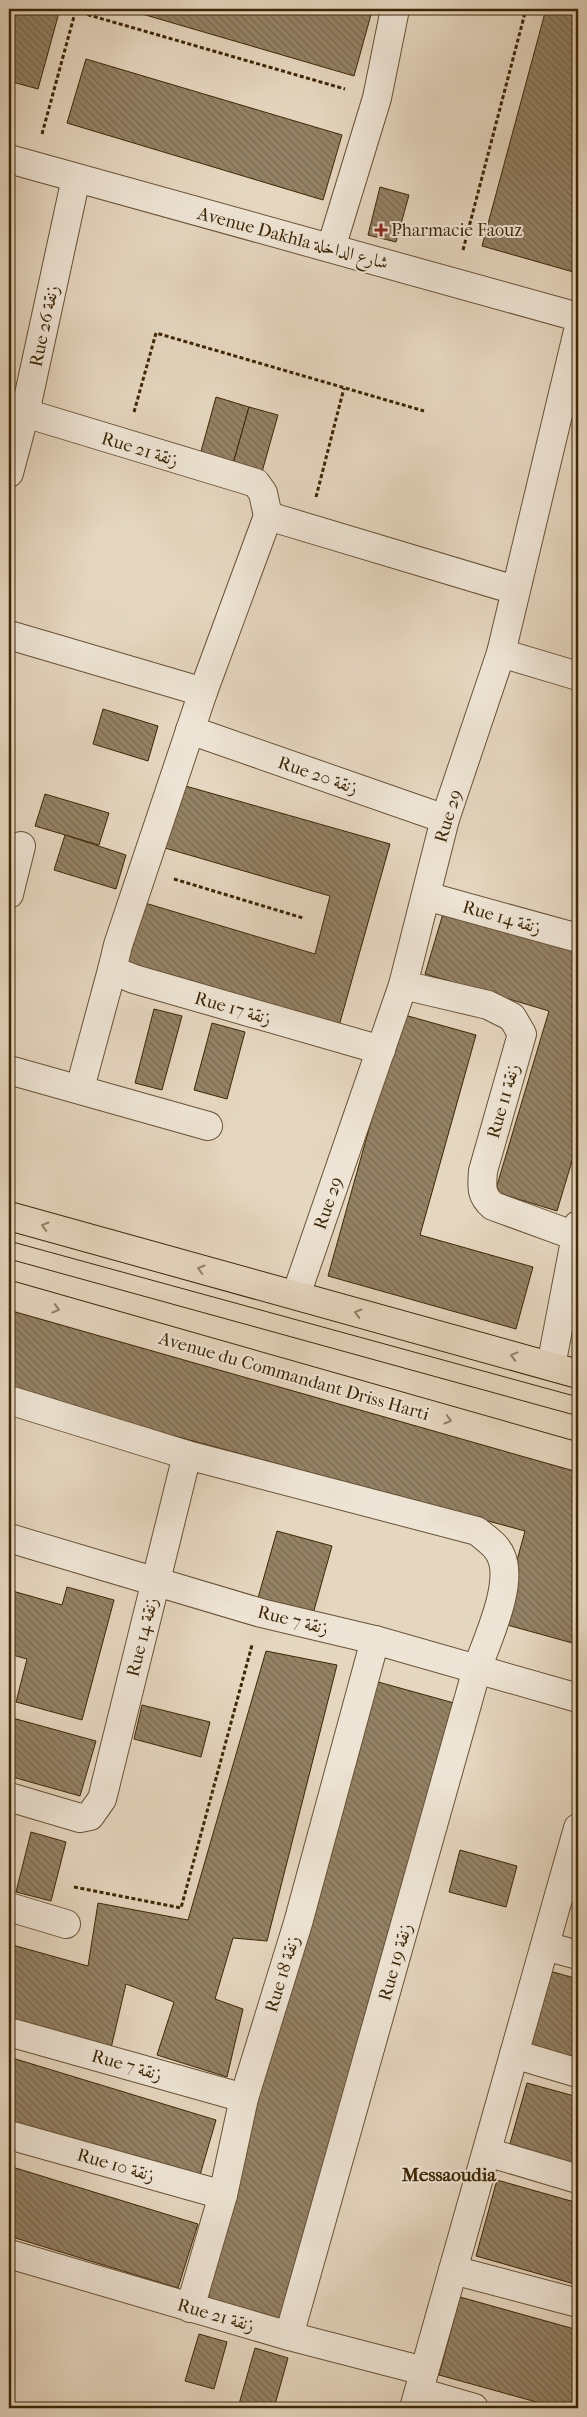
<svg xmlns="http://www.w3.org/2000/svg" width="587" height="2417" font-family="'IM FELL French Canon',Amiri,serif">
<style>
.building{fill:url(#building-back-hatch);stroke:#3d2703}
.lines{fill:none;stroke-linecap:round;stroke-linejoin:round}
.minor-casing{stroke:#675332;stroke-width:30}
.tertiary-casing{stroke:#675332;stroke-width:30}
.primary-casing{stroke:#3d2703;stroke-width:30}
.path{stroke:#3d2703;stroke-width:3;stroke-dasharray:4 2.5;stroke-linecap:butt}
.minor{stroke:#eee4d5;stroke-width:28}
.tertiary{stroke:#eee4d5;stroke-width:28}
.primary{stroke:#e5d6bf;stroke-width:28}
.tram{stroke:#3d2703;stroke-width:1}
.oneway{stroke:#917e61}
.poi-dot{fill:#8f2418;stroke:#eee4d5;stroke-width:2}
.labels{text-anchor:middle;stroke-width:4;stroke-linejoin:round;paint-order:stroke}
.poi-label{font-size:18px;fill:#3d2703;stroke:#eee4d5;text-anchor:start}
.street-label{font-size:18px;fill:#3d2703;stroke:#eee4d5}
.neighbourhood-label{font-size:19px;font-weight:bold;fill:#3d2703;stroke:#eee4d5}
</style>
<defs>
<pattern id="building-back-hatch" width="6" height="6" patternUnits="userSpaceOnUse" patternTransform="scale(1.25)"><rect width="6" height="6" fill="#948265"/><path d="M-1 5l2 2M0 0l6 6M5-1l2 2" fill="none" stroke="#7a6a51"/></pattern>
</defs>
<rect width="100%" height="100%" fill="#e5d6bf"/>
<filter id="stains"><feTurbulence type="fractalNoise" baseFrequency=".004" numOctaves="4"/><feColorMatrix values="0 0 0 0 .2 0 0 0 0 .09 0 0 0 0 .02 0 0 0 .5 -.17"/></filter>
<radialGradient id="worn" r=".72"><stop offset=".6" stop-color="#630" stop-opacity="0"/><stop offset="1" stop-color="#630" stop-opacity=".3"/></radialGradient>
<!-- building -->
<g class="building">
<path d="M9,9H60L38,89L9,81Z"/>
<path d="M125,9H366L372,11L354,76Z"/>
<path d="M546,9H578L577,273L482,246Z"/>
<path d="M86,59L342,135L323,200L67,123Z"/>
<path d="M380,187L409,195L396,242L368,235Z"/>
<path d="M216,397L249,407L233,464L200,455Z"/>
<path d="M249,407L278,415L262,472L233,464Z"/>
<path d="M103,709L158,726L148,761L93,744Z"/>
<path d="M182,785L390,844L339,1026L117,963L135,900L315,954L330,896L165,848Z"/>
<path d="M45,794L109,813L99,845L35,826Z"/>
<path d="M65,835L126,855L116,889L54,870Z"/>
<path d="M445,907L578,948V1141L557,1211L495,1192L549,1011L425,974Z"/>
<path d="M154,1009L182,1016L162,1090L135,1083Z"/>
<path d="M401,1014L476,1035L420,1235L533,1267L516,1329L328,1276Z"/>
<path d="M212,1023L245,1032L227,1099L194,1090Z"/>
<path d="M9,1308L578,1462L576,1644L500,1623L525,1531L9,1391Z"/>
<path d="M578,1327V1345L573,1344Z"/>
<path d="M277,1531L332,1546L311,1621L256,1605Z"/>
<path d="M67,1587L114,1600L82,1720L16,1702L27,1659L9,1654V1590L62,1605Z"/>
<path d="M266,1651L337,1665L267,1941L233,1938L215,1999L243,2009L227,2077L157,2055L174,2002L126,1984L111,2048L9,2019V1944L88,1966L98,1903L188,1920Z"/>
<path d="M371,1680L454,1703L282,2332L198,2309Z"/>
<path d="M142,1705L210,1722L201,1757L134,1739Z"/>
<path d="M9,1717L96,1741L80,1796L9,1776Z"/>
<path d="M31,1832L66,1842L51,1901L16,1892Z"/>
<path d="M460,1850L517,1866L506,1907L449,1892Z"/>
<path d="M546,1970L578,1979V2063L526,2048Z"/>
<path d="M9,2057L216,2120L198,2182L9,2124Z"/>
<path d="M527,2083L578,2097V2174L507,2154Z"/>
<path d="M9,2166L198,2224L178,2288L9,2236Z"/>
<path d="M497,2180L578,2203V2285L476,2256Z"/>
<path d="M460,2297L578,2330V2408H558L439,2375Z"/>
<path d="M199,2334L227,2342L214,2389L185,2381Z"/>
<path d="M255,2348L288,2358L274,2408H254L239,2404Z"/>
</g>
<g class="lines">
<!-- minor casing -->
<g class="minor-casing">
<g id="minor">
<path d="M331,248L377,98L395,9"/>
<path d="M25,413L256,483L263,493L268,516L203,692L118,945L112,970L134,979L381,1050"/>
<path d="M9,473L25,413L76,178"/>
<path d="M268,516L515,590"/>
<path d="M9,635L203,692"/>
<path d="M501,653L578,676"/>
<path d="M190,730L445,819"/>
<path d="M9,894L21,846"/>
<path d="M426,896L578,938"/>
<path d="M403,985L488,1005L512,1017L522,1034L483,1171C482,1186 480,1195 493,1206L578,1237"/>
<path d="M9,1070L208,1126"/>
<path d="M80,1088L112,970"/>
<path d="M296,1295L403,985L445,819L501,653L578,331"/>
<path d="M551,1366L578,1225"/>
<path d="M9,1400L187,1455L477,1531C485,1538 497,1545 501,1556C514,1584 487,1640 477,1669L289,2336"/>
<path d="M9,1538L261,1613L375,1640L578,1698"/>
<path d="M9,1797L80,1818L90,1816L102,1799L187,1455"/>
<path d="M9,1907L66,1924"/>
<path d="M545,1946L578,1955"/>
<path d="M9,2032L244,2098"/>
<path d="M514,2054L578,2073"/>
<path d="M9,2135L223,2195"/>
<path d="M487,2152L578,2179"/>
<path d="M9,2254L289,2336L424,2371"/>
<path d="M453,2270L578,2303"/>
<path d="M190,2308L223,2195L244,2098L298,1923L375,1640"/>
<path d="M419,2392L474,2408"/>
<path d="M414,2408L578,1828"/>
</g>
</g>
<!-- tertiary casing -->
<g class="tertiary-casing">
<path id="tertiary" d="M9,159L578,317"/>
</g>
<!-- primary casing -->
<g class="primary-casing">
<g id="primary">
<path d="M9,1216L578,1374"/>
<path d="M9,1295L578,1457"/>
</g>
</g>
<!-- path -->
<g class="path">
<path d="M75,11L345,89"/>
<path d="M42,134L76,9"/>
<path d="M463,250L526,9"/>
<path d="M134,412L156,333L424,411"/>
<path d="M316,497L344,388"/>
<path d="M174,879L303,918"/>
<path d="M74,1887L181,1908L252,1645"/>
</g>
<!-- minor -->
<use href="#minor" class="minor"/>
<!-- tertiary -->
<use href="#tertiary" class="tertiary"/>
<!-- primary -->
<use href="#primary" class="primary"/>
<!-- tram -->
<g class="tram">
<path d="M9,1241L578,1397"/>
<path d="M9,1259L578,1416"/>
</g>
</g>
<!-- one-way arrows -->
<defs><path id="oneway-chevron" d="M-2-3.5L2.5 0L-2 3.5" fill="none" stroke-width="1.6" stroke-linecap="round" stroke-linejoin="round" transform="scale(1.25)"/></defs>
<g class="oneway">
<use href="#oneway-chevron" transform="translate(45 1226) rotate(-164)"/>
<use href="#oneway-chevron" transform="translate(201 1269) rotate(-164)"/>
<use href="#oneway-chevron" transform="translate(56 1309) rotate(16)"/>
<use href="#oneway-chevron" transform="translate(358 1313) rotate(-165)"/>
<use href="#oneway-chevron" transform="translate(514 1356) rotate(-165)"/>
<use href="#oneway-chevron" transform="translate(448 1420) rotate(16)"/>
</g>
<!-- markers -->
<path class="poi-dot" d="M378.5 222.5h5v5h5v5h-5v5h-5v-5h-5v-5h5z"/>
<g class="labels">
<!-- poi labels -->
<g class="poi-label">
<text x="391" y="236">Pharmacie Faouz</text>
</g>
<!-- street labels -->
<g class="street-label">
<text transform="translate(293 238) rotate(15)" y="6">Avenue Dakhla شارع الداخلة</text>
<text transform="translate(44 326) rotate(-78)" y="6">Rue 26 زنقة</text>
<text transform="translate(140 449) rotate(17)" y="6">Rue 21 زنقة</text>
<text transform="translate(318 775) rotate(19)" y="6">Rue 20 زنقة</text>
<text transform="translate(448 816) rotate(-73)" y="6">Rue 29</text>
<text transform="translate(502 917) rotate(16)" y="6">Rue 14 زنقة</text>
<text transform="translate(233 1008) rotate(16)" y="6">Rue 17 زنقة</text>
<text transform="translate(503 1101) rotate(-74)" y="6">Rue 11 زنقة</text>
<text transform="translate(328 1203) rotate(-71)" y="6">Rue 29</text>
<text transform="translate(294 1376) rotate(16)" y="6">Avenue du Commandant Driss Harti</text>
<text transform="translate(293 1620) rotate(14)" y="6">Rue 7 زنقة</text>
<text transform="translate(142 1637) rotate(-76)" y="6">Rue 14 زنقة</text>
<text transform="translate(395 1962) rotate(-74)" y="6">Rue 19 زنقة</text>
<text transform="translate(282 1974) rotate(-73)" y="6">Rue 18 زنقة</text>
<text transform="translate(127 2065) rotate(16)" y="6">Rue 7 زنقة</text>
<text transform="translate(116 2165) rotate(16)" y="6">Rue 10 زنقة</text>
<text transform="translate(216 2315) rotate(16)" y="6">Rue 21 زنقة</text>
</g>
<!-- neighbourhood labels -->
<g class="neighbourhood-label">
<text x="449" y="2181">Messaoudia</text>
</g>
</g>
<!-- margin -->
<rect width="587" height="2417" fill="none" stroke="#e5d6bf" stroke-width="30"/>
<rect x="10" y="10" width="567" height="2397" fill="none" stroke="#3d2703" stroke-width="2.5"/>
<rect x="15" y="15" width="557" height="2387" fill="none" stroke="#3d2703"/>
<rect width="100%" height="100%" filter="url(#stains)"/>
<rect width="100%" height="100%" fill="url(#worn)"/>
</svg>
